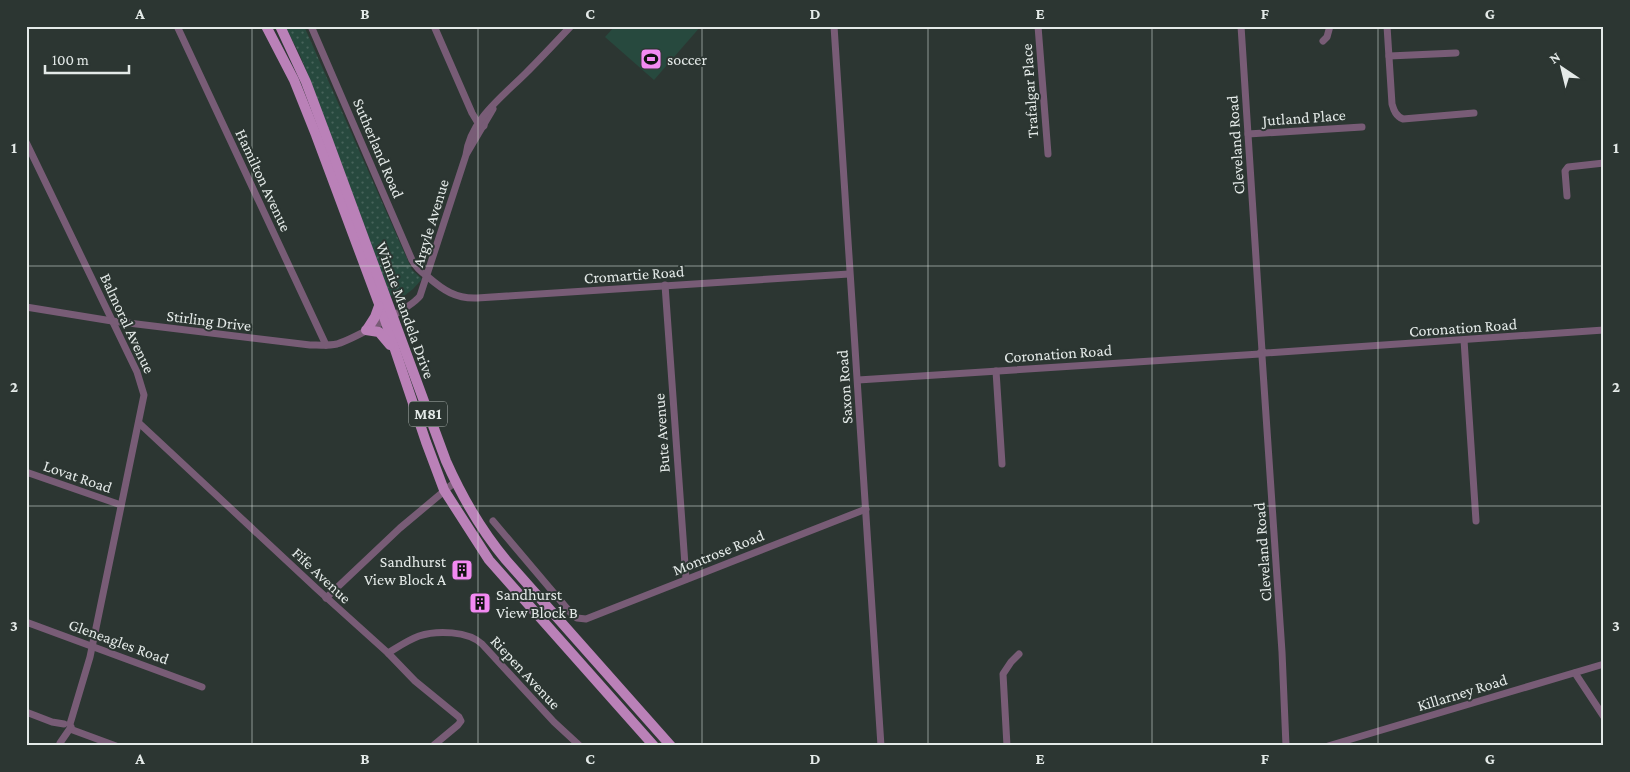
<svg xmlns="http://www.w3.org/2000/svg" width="1630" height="772" font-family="'Crimson Pro',serif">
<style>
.grass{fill:url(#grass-dots)}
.pitch{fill:#27493e}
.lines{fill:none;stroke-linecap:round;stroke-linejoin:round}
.street{stroke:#785c76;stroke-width:7}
.primary{stroke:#ba81b8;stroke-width:10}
.grid{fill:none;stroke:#e4eae8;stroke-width:1;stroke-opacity:0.55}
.labels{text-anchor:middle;stroke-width:4;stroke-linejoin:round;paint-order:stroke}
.shield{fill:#2c3632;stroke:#adb4b1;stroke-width:1}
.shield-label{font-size:15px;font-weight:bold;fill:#e4eae8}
.poi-label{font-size:16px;fill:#e4eae8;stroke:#2c3632;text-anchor:start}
.street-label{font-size:16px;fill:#e4eae8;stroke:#2c3632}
.neatline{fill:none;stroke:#e4eae8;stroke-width:2}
.grid-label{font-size:16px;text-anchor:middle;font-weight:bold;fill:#e4eae8}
</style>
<defs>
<pattern id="grass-dots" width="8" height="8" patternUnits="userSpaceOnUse" patternTransform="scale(1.25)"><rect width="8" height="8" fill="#27493e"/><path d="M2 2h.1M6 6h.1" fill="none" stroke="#46635a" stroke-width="1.8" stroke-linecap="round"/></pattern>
</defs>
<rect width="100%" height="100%" fill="#2c3632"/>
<!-- grass -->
<path class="grass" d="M285,26H304L412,270L422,279L413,289L400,299L390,295L316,95L300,55Z"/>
<!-- pitch -->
<path class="pitch" d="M615,26H701L654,80L605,37Z"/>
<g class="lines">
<!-- street -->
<g class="street">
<path d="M177,26L326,345"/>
<path d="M311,26L412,260C416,268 421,272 428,277C443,290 456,299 477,298L849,274"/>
<path d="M434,26L472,113L478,123L484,126"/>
<path d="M834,26L881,746"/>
<path d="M1038,26L1048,154"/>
<path d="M1241,26L1262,351"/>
<path d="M1387,26L1392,104C1394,111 1396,116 1403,119L1474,113"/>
<path d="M1323,41L1327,37L1330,26"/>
<path d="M1389,56L1456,53"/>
<path d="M1248,134L1362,127"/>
<path d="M26,142L137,372L144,395L90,657L70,724"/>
<path d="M467,153L493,109"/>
<path d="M1567,196L1565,171L1568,167L1604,163"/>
<path d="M665,285L686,579"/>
<path d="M26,307L112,321L310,345C318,345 328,346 337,344C353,339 411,308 420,296L466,155C470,120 503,96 526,73C541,58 556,42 571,26"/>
<path d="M1464,340L1476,521"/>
<path d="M1260,353L1262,351L1265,353L1604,330"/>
<path d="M1262,356L1282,652L1286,746"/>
<path d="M996,371L1002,464"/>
<path d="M858,380L1260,354"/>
<path d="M139,423L317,589L388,653L415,681L459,717L461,721L458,725L434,745"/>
<path d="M26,472L121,505"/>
<path d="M493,521L570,612L577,618L586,619L866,509"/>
<path d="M326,598L400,528L455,482"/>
<path d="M26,622L202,687"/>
<path d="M388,653C398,647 408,640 419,636C437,630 468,631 482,644L554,722L580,746"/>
<path d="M1575,673L1604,717"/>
<path d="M26,712L52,722L64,724"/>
<path d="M70,729L116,746"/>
<path d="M60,743L71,727"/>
<path d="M1007,746L1003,674L1011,662L1019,654"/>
<path d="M1328,746L1604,664"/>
</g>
<!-- primary -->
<g class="primary">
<path d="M266,26L294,80L316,135L385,320L426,442L444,490L489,560L654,746"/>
<path d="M280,26L306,82L327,138L446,461C462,497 481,530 506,560L671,746"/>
<path d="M368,328L375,317L379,306"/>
<path d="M366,330L379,332L390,345"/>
</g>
</g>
<!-- grid -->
<path class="grid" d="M252,26V746M478,26V746M702,26V746M928,26V746M1152,26V746M1378,26V746M26,266H1604M26,506H1604"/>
<!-- icons -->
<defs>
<g id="stadium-square" transform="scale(1.125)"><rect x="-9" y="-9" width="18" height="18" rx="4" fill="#f38af2" stroke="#2c3632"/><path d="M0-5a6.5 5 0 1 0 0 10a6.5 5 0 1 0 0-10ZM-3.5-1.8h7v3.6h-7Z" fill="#111"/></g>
<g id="building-square" transform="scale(1.125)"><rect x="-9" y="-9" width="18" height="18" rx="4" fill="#f38af2" stroke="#2c3632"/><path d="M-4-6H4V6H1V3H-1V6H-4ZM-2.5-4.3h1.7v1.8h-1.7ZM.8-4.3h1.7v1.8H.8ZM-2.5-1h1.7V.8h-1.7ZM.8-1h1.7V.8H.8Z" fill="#111"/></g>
</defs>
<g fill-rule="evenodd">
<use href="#stadium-square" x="651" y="59"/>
<use href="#building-square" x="462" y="570"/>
<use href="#building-square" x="480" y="603"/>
</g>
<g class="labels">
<!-- shield labels -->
<rect class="shield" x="409" y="401.5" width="38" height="25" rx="4"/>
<g class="shield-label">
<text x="428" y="419">M81</text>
</g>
<!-- poi labels -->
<g class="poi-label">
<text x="667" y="65">soccer</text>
<text x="446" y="567" text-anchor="end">Sandhurst<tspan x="446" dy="18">View Block A</tspan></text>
<text x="496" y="600">Sandhurst<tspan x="496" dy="18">View Block B</tspan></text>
</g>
<!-- street labels -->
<g class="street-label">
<text transform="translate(1029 91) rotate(-94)" y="6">Trafalgar Place</text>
<text transform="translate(1304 117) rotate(-4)" y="6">Jutland Place</text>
<text transform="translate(1235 145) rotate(-94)" y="6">Cleveland Road</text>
<text transform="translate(379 148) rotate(67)" y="6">Sutherland Road</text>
<text transform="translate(264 180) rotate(65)" y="6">Hamilton Avenue</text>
<text transform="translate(430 223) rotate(-73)" y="6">Argyle Avenue</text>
<text transform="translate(634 274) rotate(-4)" y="6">Cromartie Road</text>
<text transform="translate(406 310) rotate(70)" y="6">Winnie Mandela Drive</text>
<text transform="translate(209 320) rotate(7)" y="6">Stirling Drive</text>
<text transform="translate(128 323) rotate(65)" y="6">Balmoral Avenue</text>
<text transform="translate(1463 327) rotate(-4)" y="6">Coronation Road</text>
<text transform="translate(1058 353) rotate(-4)" y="6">Coronation Road</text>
<text transform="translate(844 387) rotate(-94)" y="6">Saxon Road</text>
<text transform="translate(661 433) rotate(-94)" y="6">Bute Avenue</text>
<text transform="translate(78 476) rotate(19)" y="6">Lovat Road</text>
<text transform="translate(718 552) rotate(-22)" y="6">Montrose Road</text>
<text transform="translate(1262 552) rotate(-94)" y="6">Cleveland Road</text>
<text transform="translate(322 575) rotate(43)" y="6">Fife Avenue</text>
<text transform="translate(119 641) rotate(20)" y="6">Gleneagles Road</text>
<text transform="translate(526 672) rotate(47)" y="6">Riepen Avenue</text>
<text transform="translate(1462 692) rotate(-17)" y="6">Killarney Road</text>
</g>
</g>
<!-- border -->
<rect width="1630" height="772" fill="none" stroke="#2c3632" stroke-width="55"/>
<!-- north arrow -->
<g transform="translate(1562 68) rotate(325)" stroke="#2c3632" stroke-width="4" paint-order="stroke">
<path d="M0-4L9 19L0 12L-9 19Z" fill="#e4eae8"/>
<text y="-8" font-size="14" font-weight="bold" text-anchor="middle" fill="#e4eae8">N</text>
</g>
<!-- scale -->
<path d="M45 65v8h84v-8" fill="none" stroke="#e4eae8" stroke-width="2.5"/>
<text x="52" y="65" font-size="15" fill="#e4eae8" stroke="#2c3632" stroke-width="4" paint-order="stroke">100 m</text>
<rect x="28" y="28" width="1574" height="716" class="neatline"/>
<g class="grid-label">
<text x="140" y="19">A</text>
<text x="365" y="19">B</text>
<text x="590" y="19">C</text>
<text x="815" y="19">D</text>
<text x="1040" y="19">E</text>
<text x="1265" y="19">F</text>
<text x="1490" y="19">G</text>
<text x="14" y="153">1</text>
<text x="1616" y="153">1</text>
<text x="14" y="392">2</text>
<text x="1616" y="392">2</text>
<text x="14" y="631">3</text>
<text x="1616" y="631">3</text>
<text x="140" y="764">A</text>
<text x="365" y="764">B</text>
<text x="590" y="764">C</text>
<text x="815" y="764">D</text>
<text x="1040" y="764">E</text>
<text x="1265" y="764">F</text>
<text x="1490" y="764">G</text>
</g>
</svg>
